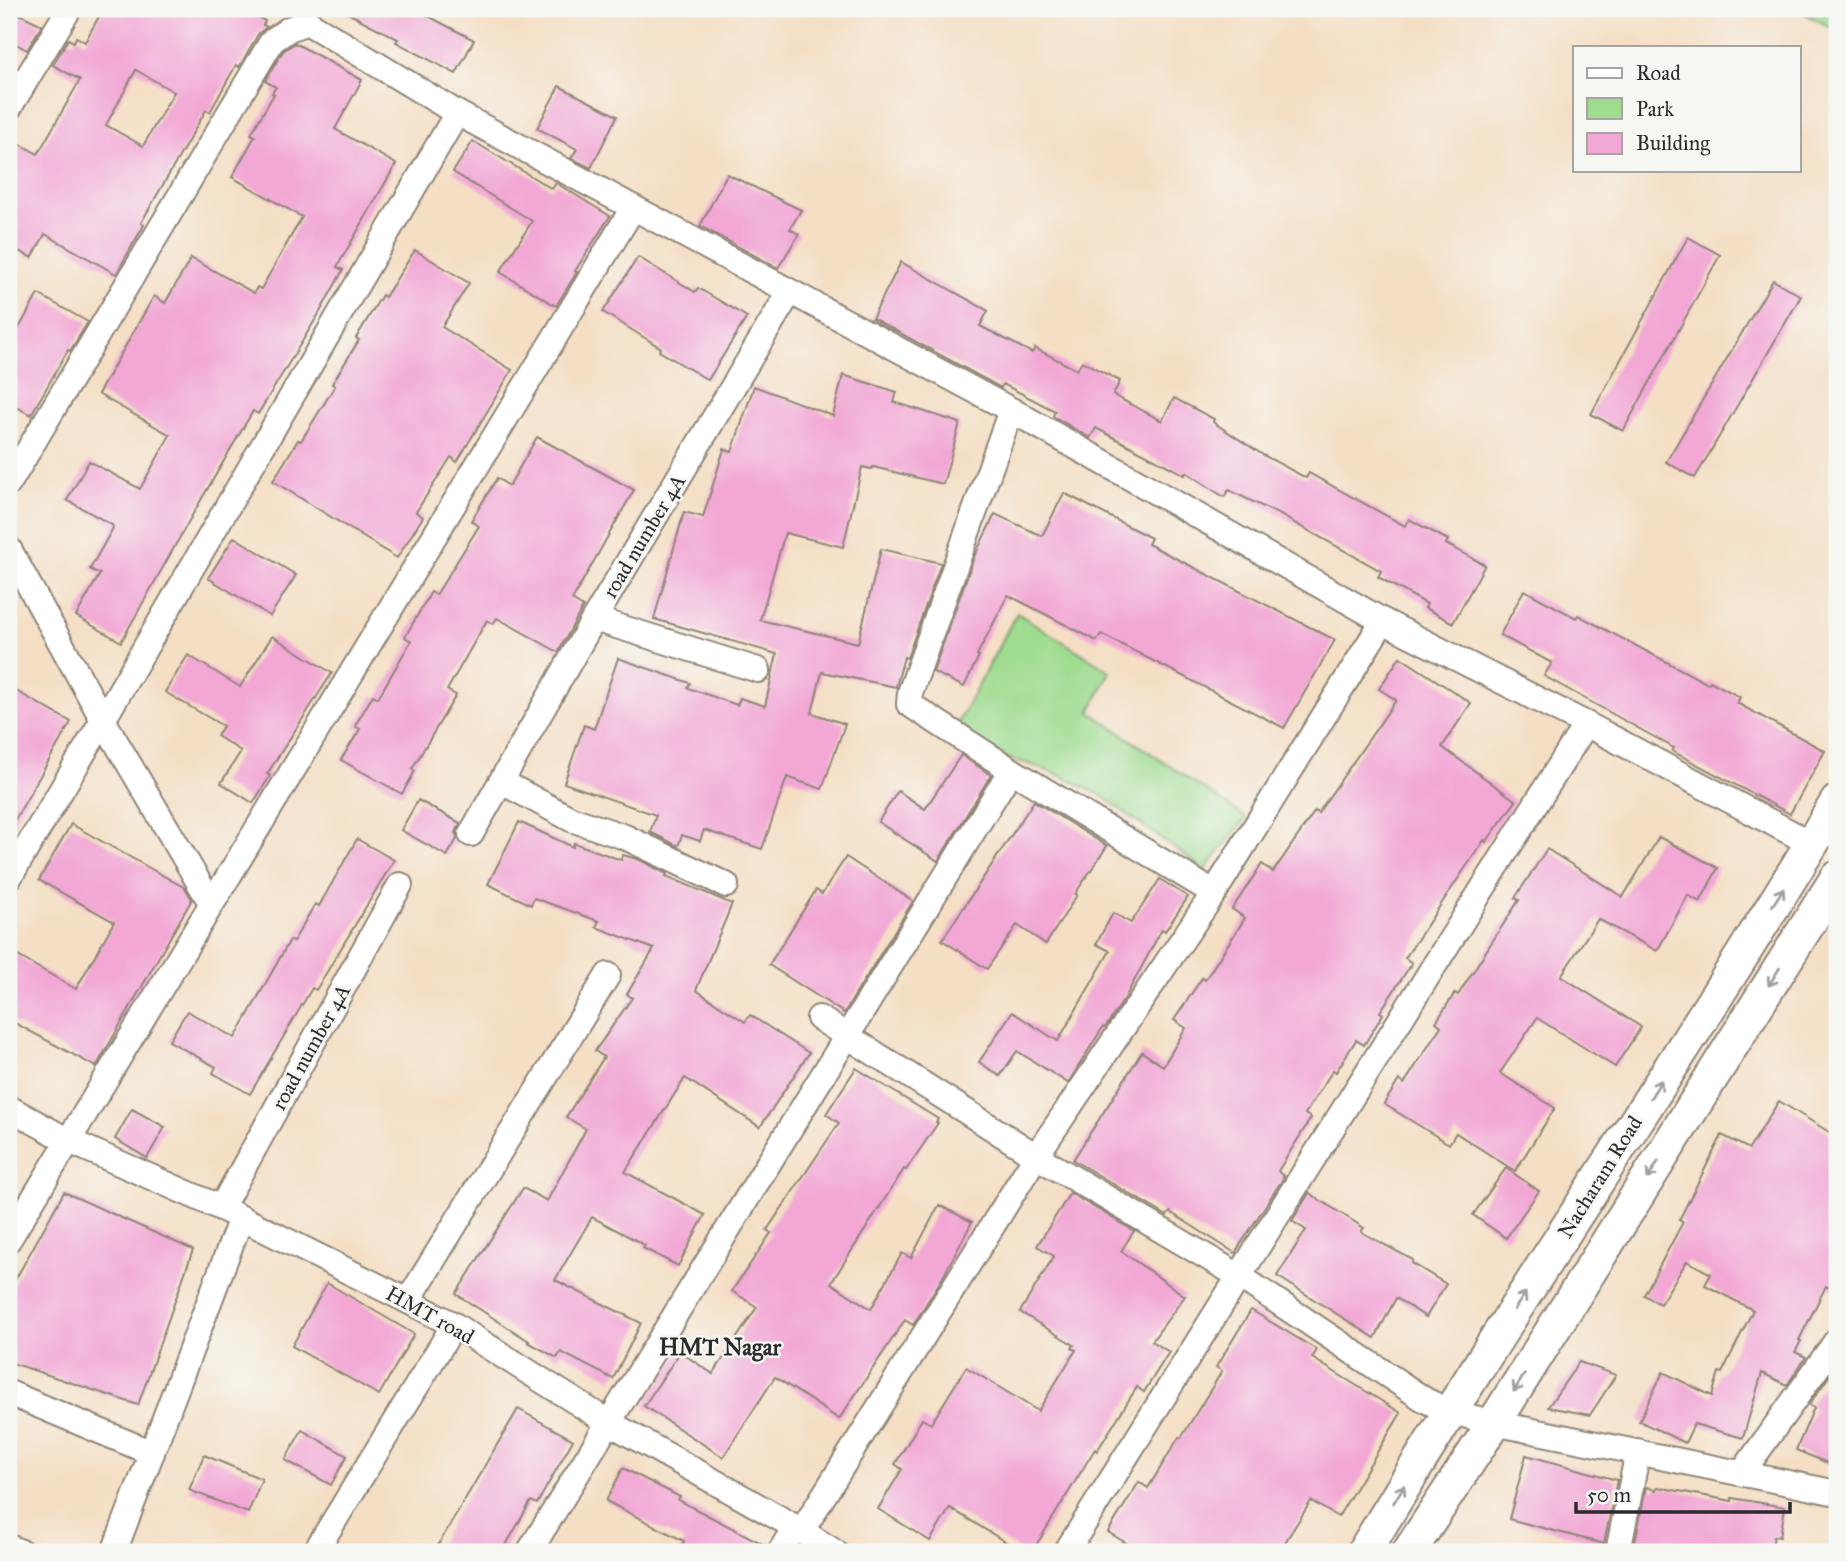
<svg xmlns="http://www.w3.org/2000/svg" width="1846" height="1561" font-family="'IM FELL Great Primer',serif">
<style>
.green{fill:#9fdc90;stroke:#65845e;stroke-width:2}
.building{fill:#f2a7d5;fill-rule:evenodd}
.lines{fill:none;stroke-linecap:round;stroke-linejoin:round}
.street-casing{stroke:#908578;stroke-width:28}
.secondary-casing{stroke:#908578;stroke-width:37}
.street{stroke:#fff;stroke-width:24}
.secondary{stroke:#fff;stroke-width:33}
.oneway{stroke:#a0a0a0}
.labels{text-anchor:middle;stroke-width:5;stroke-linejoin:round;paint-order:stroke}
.street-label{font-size:21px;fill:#2b2b2b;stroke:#f6f6f2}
.neighbourhood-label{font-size:23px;font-weight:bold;fill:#2b2b2b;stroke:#f6f6f2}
</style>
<rect width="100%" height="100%" fill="#f6f6f2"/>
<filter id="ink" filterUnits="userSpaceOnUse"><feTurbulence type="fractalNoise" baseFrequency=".0143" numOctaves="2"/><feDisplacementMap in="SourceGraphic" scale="14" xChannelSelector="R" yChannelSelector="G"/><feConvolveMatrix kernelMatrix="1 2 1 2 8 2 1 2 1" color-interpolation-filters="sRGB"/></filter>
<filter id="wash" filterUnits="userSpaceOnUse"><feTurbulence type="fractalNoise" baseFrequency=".00686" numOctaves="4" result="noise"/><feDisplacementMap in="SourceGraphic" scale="28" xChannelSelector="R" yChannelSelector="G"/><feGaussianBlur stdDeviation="1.57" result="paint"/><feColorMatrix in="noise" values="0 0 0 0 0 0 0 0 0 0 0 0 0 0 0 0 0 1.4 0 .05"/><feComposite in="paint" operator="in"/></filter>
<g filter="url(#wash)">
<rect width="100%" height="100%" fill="#f4dfc5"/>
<!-- green -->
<g class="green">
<path d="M1796,9H1837V31Z"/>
<path d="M1017,613L1110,671L1090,712L1246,818L1205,870L1099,794L1059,775L1026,763L985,754L954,730Z"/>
</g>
<g id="blocks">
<!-- building -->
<g class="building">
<path d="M9,9L42,25L27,50L9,40Z"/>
<path d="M103,9H243L265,21L263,25L267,27L259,33L239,67L236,65L210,112L206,110L141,223L144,225L116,274L45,234L32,258L9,246V165L20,144L38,154L80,80L53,65L68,39L74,42L76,37L85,42ZM136,70L174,92L143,146L106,125Z"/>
<path d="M340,9H415L474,40L456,74L396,42L398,39Z"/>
<path d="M295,43L362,80L335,129L396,164L337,267L343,270L320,312L258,414L253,411L194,512L121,642L76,616L100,574L90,569L113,528L112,525L67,500L89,461L140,489L170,435L98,394L154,296L165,303L191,258L254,293L257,287L261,289L302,217L232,177L255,136L251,134L274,94L272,93L276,87L265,81L283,51Z"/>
<path d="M559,86L617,116L591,168L571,158L577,149L537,128Z"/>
<path d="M473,141L552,189L556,183L610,216L575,271L577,272L556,306L500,272L532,221L453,172Z"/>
<path d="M727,174L801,210L790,229L799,234L778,268L700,226Z"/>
<path d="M1688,237L1720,255L1623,431L1591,414Z"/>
<path d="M415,250L469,283L442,327L512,370L457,462L451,457L416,512L423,517L397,558L273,481L298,440L301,441L335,386L332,384L359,340L356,338L382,295L385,297Z"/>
<path d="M638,257L695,292L698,288L747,317L708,380L659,351L661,348L603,312Z"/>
<path d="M901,262L988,311L980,326L1032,353L1035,348L1077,370L1082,361L1120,381L1113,395L1162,421L1174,398L1214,419L1213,422L1263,455L1306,478L1309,473L1405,526L1409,519L1448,540L1446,544L1485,565L1453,623L1425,608L1427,604L1378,577L1381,571L1280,515L1229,490L1224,497L1186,472L1185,475L1096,428L1090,438L1053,416L1055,411L1003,384L1001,388L872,318Z"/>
<path d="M1773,280L1801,296L1695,478L1666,462Z"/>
<path d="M38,294L88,322L70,351L68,350L31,415L9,403V346Z"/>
<path d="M843,375L897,392L894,402L960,423L943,484L873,467L872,469L862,467L843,547L785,533L760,620L858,643L881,549L941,563L907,658L904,657L896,687L822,672L812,713L845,724L822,789L787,777L762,849L704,830L700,841L682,835L678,846L650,832L656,815L564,783L584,725L594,729L618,658L690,683L688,688L737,705L740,698L765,706L777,654L654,619L684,512L703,517L724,449L732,452L754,386L833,416Z"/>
<path d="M537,437L634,490L572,600L583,607L558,652L497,618L493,624L487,620L447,690L456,695L412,769L415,771L402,794L341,760L360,729L355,726L373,695L378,698L411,641L405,637L431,592L436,595L479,526L471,521L497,478L509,486Z"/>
<path d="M1064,493L1151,538L1148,544L1335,640L1284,728L1101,634L1097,641L1008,595L977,655L979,656L964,687L933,672L974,557L995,514L1042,536Z"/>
<path d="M234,537L296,575L270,616L208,578Z"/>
<path d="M1524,590L1576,618L1578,615L1708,684L1710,681L1740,697L1737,703L1825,751L1790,814L1672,751L1674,748L1544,676L1552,663L1500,635Z"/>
<path d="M272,636L332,673L267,774L270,776L253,803L221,783L241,751L217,736L223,726L165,692L188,655L240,687Z"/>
<path d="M1400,657L1471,703L1442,747L1516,801L1486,842L1484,840L1405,958L1412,963L1380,1012L1383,1014L1364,1045L1356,1040L1336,1072L1333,1070L1305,1114L1311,1118L1278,1171L1284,1177L1235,1253L1170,1212L1167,1216L1073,1160L1142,1052L1163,1066L1186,1028L1174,1020L1202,978L1205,980L1245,918L1232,909L1262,864L1273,872L1315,811L1318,813L1396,700L1379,689Z"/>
<path d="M9,687L71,722L9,830Z"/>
<path d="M961,755L991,775L938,861L878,822L898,791L925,809Z"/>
<path d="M418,800L460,823L456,833L457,839L447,856L401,830Z"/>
<path d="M1034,801L1107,846L1075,894L1077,895L1046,944L1017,925L987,969L942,940Z"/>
<path d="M519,822L573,847L574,843L621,860L623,855L640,860L667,874L666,876L732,904L696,990L745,1022L750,1015L809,1053L760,1127L685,1078L625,1172L705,1215L678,1266L643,1248L645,1245L592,1217L555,1280L641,1323L613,1379L561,1352L557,1358L528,1342L529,1341L456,1294L523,1188L547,1201L586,1129L566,1117L604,1057L595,1051L632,998L627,994L654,949L596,927L599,921L534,898L531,905L488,884Z"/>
<path d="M71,824L185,888L192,899L96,1067L9,1020V951L76,989L114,922L39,880Z"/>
<path d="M1659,837L1718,868L1700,902L1688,895L1657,951L1598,919L1561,976L1641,1027L1615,1067L1537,1018L1500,1073L1555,1108L1515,1171L1456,1133L1449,1144L1384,1104L1399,1080L1404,1084L1441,1026L1436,1022L1455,993L1458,995L1490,945L1519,900L1515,898L1547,849L1623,897Z"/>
<path d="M357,839L394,860L316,990L312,988L250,1094L213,1073L216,1067L169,1041L187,1011L235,1038L290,940L293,942L315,904L319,906Z"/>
<path d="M846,857L913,901L844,1013L769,965L816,890L822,894Z"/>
<path d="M1160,879L1188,897L1165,931L1162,929L1125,998L1105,1028L1103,1027L1068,1083L1017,1051L1000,1076L979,1062L1012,1012L1058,1041L1110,951L1096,944L1113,913L1131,923Z"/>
<path d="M856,1068L938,1119L936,1122L938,1123L906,1170L904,1169L831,1283L871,1309L902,1253L911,1258L939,1205L972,1222L943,1277L913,1325L905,1320L839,1419L775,1377L723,1457L644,1406L680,1352L713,1374L757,1307L732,1291L771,1233L767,1230L839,1123L826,1114Z"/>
<path d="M1779,1101L1837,1137V1291L1826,1286L1799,1340L1801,1341L1795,1352L1806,1357L1787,1385L1762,1373L1743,1438L1694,1424L1685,1443L1639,1421L1663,1372L1712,1396L1719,1372L1722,1373L1753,1310L1705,1285L1711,1274L1687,1261L1660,1304L1644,1295L1683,1222L1679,1220L1722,1135L1749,1149Z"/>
<path d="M132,1109L165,1127L147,1158L115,1139Z"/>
<path d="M1506,1168L1539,1191L1506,1238L1473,1215Z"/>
<path d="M64,1192L193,1250L138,1405L9,1362V1291Z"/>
<path d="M1070,1193L1134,1231L1121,1251L1185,1296L1152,1341L1169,1352L1144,1392L1137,1387L1097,1451L1095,1449L1032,1552H1022L950,1508L930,1541L878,1509L902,1469L895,1464L922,1419L931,1424L966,1367L1038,1411L1076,1350L1072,1348L1074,1345L1020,1312L1054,1256L1037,1246Z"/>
<path d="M1309,1193L1364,1228L1361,1232L1413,1260L1412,1263L1446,1284L1426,1317L1396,1298L1375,1338L1277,1276L1306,1230L1292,1221Z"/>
<path d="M327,1283L414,1334L379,1395L292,1346Z"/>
<path d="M1251,1310L1317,1350L1312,1358L1401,1413L1338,1517L1311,1501L1279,1552H1141L1108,1532L1139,1482L1148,1488L1179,1437L1181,1438L1222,1371L1216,1367Z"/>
<path d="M1579,1362L1616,1375L1590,1415L1548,1407Z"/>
<path d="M1837,1365V1467L1796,1450L1814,1408L1809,1405Z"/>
<path d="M518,1409L573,1440L537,1504L531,1501L502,1552H434Z"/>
<path d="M302,1430L347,1456L331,1485L285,1460Z"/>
<path d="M204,1455L262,1479L248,1513L189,1490Z"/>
<path d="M1526,1455L1617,1480L1604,1544L1509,1519Z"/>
<path d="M623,1468L680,1497L678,1500L767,1546L765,1552H679L684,1541L606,1501Z"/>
<path d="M1646,1487L1656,1490L1657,1487L1732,1501V1498L1785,1507L1780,1537L1774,1536L1771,1552H1633Z"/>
</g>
</g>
</g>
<g filter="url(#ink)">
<use href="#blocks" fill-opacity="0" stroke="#908578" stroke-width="2"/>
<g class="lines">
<!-- street casing -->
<g class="street-casing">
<g id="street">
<path d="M9,108L69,9"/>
<path d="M9,483L272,41L289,29L307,22L457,113L1011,410L1383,621L1586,724L1812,844"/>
<path d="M9,549L103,720L211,903"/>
<path d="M594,619L758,670"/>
<path d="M1011,770L909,704L910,693L1011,410"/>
<path d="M502,782L571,819L625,837L726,885"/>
<path d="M471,834L594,619L789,293"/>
<path d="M9,878L103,720L457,113"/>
<path d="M819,1018L1036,1156L1239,1276L1425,1400L1448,1411L1494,1423L1837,1493"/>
<path d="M9,1108L67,1140L221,1208L408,1301L454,1325L608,1422L795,1527L835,1552"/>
<path d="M221,1208L400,885"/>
<path d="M9,1239L633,208"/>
<path d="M408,1301L608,975"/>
<path d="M9,1393L152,1453"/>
<path d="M1742,1473L1837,1340"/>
<path d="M801,1532L1036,1156L1214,893L1383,621"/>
<path d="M9,1547L21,1552"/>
<path d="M114,1552L241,1218"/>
<path d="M315,1552L454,1325"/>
<path d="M529,1552L1011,770L1214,893"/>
<path d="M780,1552L795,1527"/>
<path d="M1066,1552L1586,724"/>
<path d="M1618,1552L1638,1451"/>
</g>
</g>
<!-- secondary casing -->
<g class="secondary-casing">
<g id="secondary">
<path d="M1364,1552C1516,1299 1684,1055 1837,802"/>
<path d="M1409,1552L1494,1423L1837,878"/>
</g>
</g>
<!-- street -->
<use href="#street" class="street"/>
<!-- secondary -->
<use href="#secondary" class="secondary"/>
</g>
<!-- one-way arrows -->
<defs><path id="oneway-shaft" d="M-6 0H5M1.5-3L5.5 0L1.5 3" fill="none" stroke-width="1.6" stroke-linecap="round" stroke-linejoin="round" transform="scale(1.75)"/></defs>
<g class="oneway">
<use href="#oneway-shaft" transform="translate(1778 897) rotate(-57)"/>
<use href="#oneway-shaft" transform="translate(1774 977) rotate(122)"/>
<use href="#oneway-shaft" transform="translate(1656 1089) rotate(-58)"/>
<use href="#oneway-shaft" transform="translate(1653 1170) rotate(122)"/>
<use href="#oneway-shaft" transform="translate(1520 1301) rotate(-57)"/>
<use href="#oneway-shaft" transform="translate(1519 1383) rotate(122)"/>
<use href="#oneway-shaft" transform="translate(1399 1494) rotate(-59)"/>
</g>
</g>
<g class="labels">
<!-- street labels -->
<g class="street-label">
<text transform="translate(644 536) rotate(-59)" y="7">road number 4A</text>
<text transform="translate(311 1047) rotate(-61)" y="7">road number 4A</text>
<text transform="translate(1600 1177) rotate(-58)" y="7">Nacharam Road</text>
<text transform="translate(430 1315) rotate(29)" y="7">HMT road</text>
</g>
<!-- neighbourhood labels -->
<g class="neighbourhood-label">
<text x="720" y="1355">HMT Nagar</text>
</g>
</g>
<!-- margin -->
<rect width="1846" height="1561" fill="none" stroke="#f6f6f2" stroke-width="35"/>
<!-- legend -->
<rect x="1573" y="46" width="228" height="126" fill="#f6f6f2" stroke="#a5a5a2" stroke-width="2"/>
<rect x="1587" y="68" width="35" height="10" fill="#ffffff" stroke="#a5a5a2" stroke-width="2"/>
<text x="1636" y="80" font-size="21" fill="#2b2b2b">Road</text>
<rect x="1587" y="98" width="35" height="21" fill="#9fdc90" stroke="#a5a5a2" stroke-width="2"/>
<text x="1636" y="116" font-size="21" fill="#2b2b2b">Park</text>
<rect x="1587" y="133" width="35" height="21" fill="#f2a7d5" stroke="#a5a5a2" stroke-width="2"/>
<text x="1636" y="150" font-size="21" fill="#2b2b2b">Building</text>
<!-- scale -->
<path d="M1576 1502v10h214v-10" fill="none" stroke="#2b2b2b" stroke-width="3.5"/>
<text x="1587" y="1502" font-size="21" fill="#2b2b2b" stroke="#f6f6f2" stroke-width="5" paint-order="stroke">50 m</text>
</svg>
